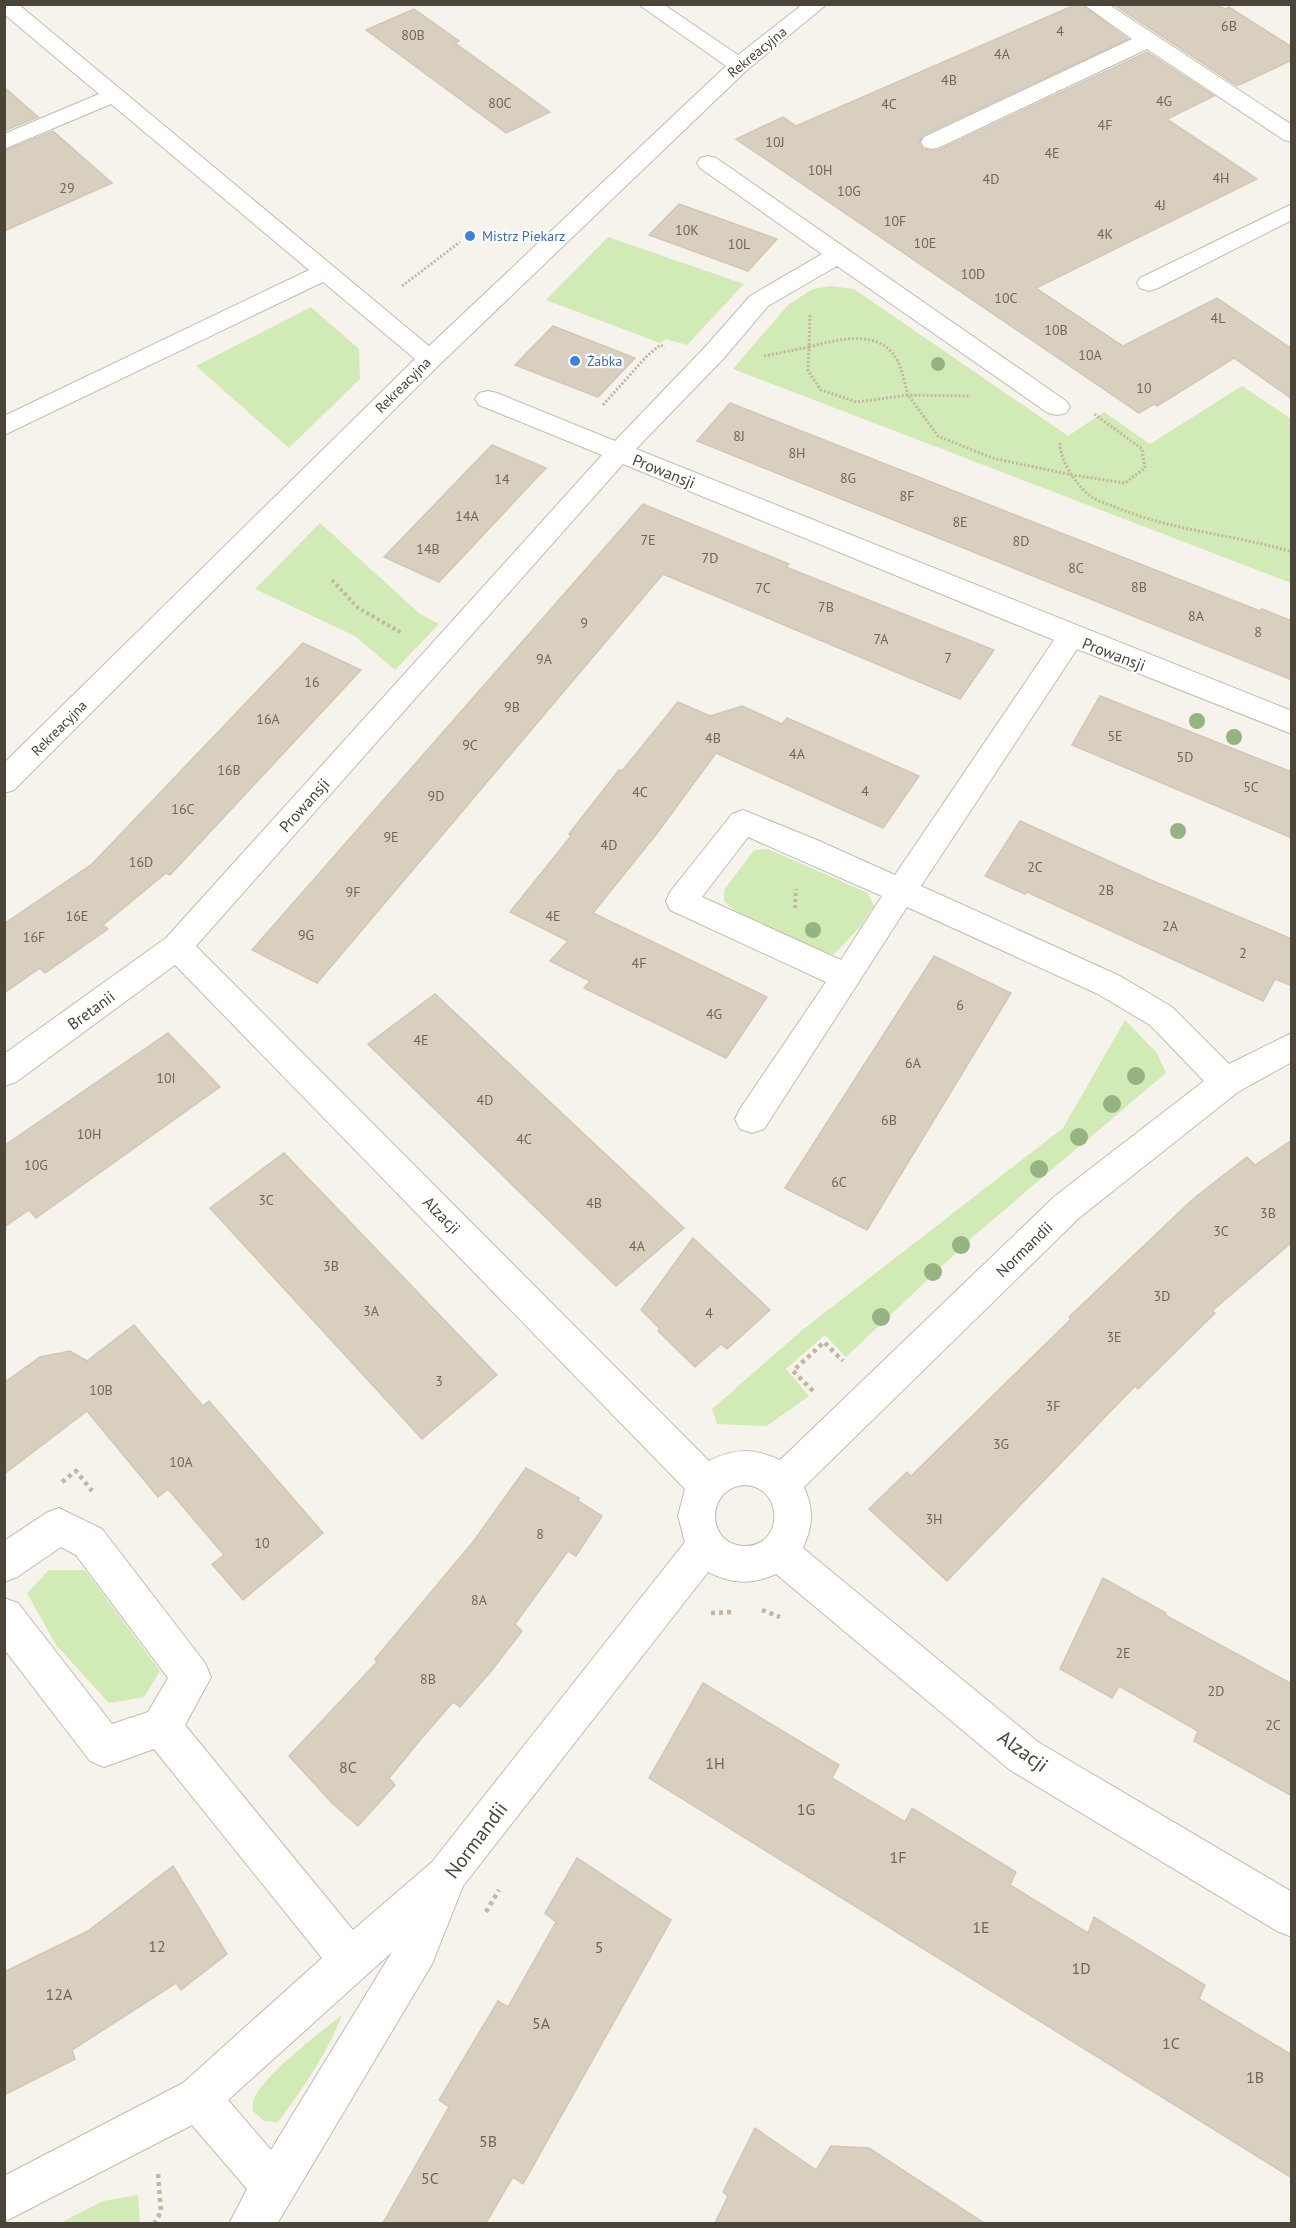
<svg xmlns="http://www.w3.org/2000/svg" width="1296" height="2228" font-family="'PT Sans',sans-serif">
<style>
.green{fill:#d2eab5}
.building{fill:#d8cfc1;stroke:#d3c7b4;stroke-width:1.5}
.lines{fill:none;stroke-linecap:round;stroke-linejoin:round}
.minor-casing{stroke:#c2bbae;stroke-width:2}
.path-far2{stroke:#c4b79f;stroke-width:3;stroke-dasharray:2 2;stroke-linecap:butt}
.path-far1{stroke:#c4b79f;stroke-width:4;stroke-dasharray:3 3;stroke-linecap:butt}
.path{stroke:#c4b79f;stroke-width:4.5;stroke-dasharray:4 4;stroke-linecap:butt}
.minor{fill:#fff;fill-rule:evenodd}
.tree{fill:#97b381}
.shop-dot{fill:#3f7fe0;stroke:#fff;stroke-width:2}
.labels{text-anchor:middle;stroke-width:4.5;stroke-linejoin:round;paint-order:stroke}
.number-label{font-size:14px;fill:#6e675b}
.far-street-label{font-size:14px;fill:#4b4439;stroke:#fff}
.far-shop-label{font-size:14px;fill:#366cbe;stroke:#fff;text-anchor:start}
.street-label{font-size:16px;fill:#4b4439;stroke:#fff}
.near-number-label{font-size:16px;fill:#6e675b}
.near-street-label{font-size:20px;fill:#4b4439;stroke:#fff}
</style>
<rect width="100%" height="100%" fill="#f6f3ec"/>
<!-- green -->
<g class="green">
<path d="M608,237L744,284L687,345L666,339L660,343L546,300Z"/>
<path d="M831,286L854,289L1068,436L1104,412L1150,444L1242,386L1291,419V583L733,369L789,304L813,289Z"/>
<path d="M311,307L359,349L360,379L289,448L196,366Z"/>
<path d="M320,523L420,614L439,624L395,670L355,636L255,589Z"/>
<path d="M768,849L868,893L874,906L860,927L834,954C804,948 745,923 724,901V890L754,850Z"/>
<path d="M1125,1020L1157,1053L1166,1073L976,1234L846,1357L825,1335L786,1369L809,1396L767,1426L717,1424L712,1409L801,1331L1063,1128Z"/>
<path d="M49,1570H85L160,1671L144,1697L109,1703L56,1645L27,1593Z"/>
<path d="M342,2015C327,2054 303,2088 278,2122L264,2121L253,2111C253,2108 252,2105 253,2102C257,2080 323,2030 342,2015Z"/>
<path d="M138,2195L140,2223H60L103,2201Z"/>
</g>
<!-- building -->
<g class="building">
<path d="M1077,4H1081L1128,39L923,135L919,143L923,149L933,151L941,149L1147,52L1214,96L1167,119L1257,179L1036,288L1123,346L1217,298L1292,349V399L1234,358L1157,406L1154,404L1139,413L736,139L783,117L796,126Z"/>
<path d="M1113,4H1215L1225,9L1229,7L1292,47V60L1237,86Z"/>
<path d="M414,9L459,41L455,43L550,112L506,133L366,30Z"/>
<path d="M4,87L38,117L4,131Z"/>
<path d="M53,131L112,183L4,231V151Z"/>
<path d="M679,204L777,239L748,271L649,235Z"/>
<path d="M553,326L635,358L598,397L515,365Z"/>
<path d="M730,403L1260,611L1262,609L1292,621V680L697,441Z"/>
<path d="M492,445L546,468L439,582L384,557Z"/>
<path d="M643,504L789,564L786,567L994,650L960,699L663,574L317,983L252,950Z"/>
<path d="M303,643L361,670L170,875L166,873L103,925L108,929L45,973L40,968L4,993V924L92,864Z"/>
<path d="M1100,696L1292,772V838L1072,745Z"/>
<path d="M678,702L710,716L742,706L782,724L787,718L919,776L883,828L716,753L658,832L593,913L767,997L726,1058L584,988L590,981L550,961L568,941L510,912L571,836L569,834L619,770L622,771Z"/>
<path d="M1020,821L1153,881L1292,939V986L1275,979L1263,1001L1027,892L1025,894L985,876Z"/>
<path d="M934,956L1011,993L867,1230L785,1188Z"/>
<path d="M435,994L684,1228L616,1286L368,1044Z"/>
<path d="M168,1033L220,1087L36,1218L29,1210L4,1227V1146Z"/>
<path d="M1292,1140V1242L1212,1311L1215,1313L1138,1389L1135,1386L947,1581L869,1509L907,1472L911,1476L1071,1319L1069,1317L1193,1199L1247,1157L1255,1165Z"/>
<path d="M284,1153L497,1375L422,1439L210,1208Z"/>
<path d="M693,1238L770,1310L727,1349L721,1344L695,1367L658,1331L660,1329L641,1310Z"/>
<path d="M134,1325L203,1406L209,1401L323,1533L243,1600L212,1564L224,1555L168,1489L158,1497L87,1411L4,1474V1383L40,1357L70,1351L87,1361Z"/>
<path d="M526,1468L579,1498L578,1501L602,1516L576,1556L568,1551L515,1624L522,1631L492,1670L460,1707L453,1702L421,1739L389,1778L395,1785L358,1826L333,1804L289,1756L377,1662L375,1659L473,1542Z"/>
<path d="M1103,1578L1166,1613L1165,1615L1292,1684V1796L1194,1741L1198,1731L1119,1686L1112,1698L1060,1669Z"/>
<path d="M703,1683L839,1765L832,1778L905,1822L912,1808L1016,1872L1010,1885L1088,1933L1094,1917L1205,1985L1199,1999L1292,2055V2178L649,1778Z"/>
<path d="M577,1858L671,1920L523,2184L513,2177L486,2223H383L449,2107L439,2100L498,2001L508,2007L556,1922L545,1913Z"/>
<path d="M173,1866L227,1954L181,1990L176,1983L72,2050L75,2059L4,2095V1972L88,1931Z"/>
<path d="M755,2128L816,2170L831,2146L869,2148L984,2223H715L728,2196L723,2192Z"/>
</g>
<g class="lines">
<!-- minor casing -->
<g class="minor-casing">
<g id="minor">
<path d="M4,4H18L429,346L726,66L638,4H663L738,55L803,4H827L747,70L439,365L14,790L4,793V763L415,359L323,282L4,435V416L309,270L111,104L4,149V134L99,94L4,14Z"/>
<path d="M1083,4H1108L1292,125V142L1284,140L1147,49L940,147L932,149L924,147L921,142L924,137L1132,39Z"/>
<path d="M708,156L716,158L1066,401L1070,407L1066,413L1057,415L1048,413L837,266L768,306L724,358L636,449L1292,711V734L1077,649L921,886L1120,976L1172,1007L1229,1064L1292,1033V1062L1238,1092L1079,1218L804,1487C814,1510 813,1525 803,1548L1038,1742L1292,1892V1937L1277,1931L1010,1770L776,1574C750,1585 733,1584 708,1572L463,1886L432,1964L277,2224H229L247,2189L192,2125L4,2222V2176L183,2083L322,1958L154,1749L104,1767L90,1761L4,1649V1598L18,1603L112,1724L148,1712L168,1678L76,1555L61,1547L17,1577L4,1582V1541L46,1513L59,1508L102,1529L205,1663L211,1677L185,1725L353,1930L432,1862L685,1542L678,1516L685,1489L175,965L16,1082L4,1086V1054L166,938L602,455L479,405L475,399L479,393L488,391L497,393L615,441L706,346L750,296L822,254L700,168L697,163L700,158ZM623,464L1054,640L895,875L817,840L743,810L732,814L670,892L666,901L670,910L826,982L740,1109L735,1119L740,1129L752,1133L764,1129L907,907L1098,994L1150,1025L1204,1081L1055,1196L780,1460C753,1448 735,1448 709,1461L196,946ZM748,837L882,896L841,960L702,897ZM745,1485C785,1487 784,1548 743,1546C705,1544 706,1487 745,1485ZM392,1952L271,2150L228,2100Z"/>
<path d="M1292,204V220L1158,288L1149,291L1140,288L1137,283L1140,278Z"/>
</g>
</g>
<!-- path-far2 -->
<g class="path-far2">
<path d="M402,286L460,242"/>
<path d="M810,315L809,347C835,340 875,329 894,355C902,366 904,382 908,395L971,396"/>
<path d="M764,356L809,347L808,371L821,390L857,402L908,395L938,436L992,458L1072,475L1125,483L1145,468L1142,449L1093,413"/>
<path d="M603,405L647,356L660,345L665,347"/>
<path d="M1060,443C1060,461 1077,487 1092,497C1098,501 1107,504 1113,506C1170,531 1233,534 1292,552"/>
</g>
<!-- path-far1 -->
<g class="path-far1">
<path d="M332,580L358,608L402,633"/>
<path d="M795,908L796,889"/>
</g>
<!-- path -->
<g class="path">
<path d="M813,1391L793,1371L824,1342L843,1361"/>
<path d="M62,1482L76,1471L92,1491"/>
<path d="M762,1610L780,1617"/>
<path d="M711,1613L734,1612"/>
<path d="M486,1912L499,1890"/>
<path d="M154,2224L161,2212L158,2173"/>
</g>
<!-- minor -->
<use href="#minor" class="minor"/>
</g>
<!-- trees -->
<g class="tree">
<circle cx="938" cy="364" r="7"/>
<circle cx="1197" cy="721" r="8"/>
<circle cx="1234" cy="737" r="8"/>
<circle cx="1178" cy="831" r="8"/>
<circle cx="813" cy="930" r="8"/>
<circle cx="1136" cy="1076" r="9"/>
<circle cx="1112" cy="1104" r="9"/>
<circle cx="1079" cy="1137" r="9"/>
<circle cx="1039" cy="1169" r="9"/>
<circle cx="961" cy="1245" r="9"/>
<circle cx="933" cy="1272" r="9"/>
<circle cx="881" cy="1317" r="9"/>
</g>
<!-- markers -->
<g class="shop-dot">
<circle cx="470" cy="236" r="6"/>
<circle cx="575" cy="361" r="6"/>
</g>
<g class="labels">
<!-- number labels -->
<g class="number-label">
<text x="1229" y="31">6B</text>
<text x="1060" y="36">4</text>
<text x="413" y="40">80B</text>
<text x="1002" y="59">4A</text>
<text x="949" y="85">4B</text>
<text x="1164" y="106">4G</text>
<text x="500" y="108">80C</text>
<text x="889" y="109">4C</text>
<text x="1105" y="130">4F</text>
<text x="775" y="147">10J</text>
<text x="1052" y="158">4E</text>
<text x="820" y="175">10H</text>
<text x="1221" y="183">4H</text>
<text x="991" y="184">4D</text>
<text x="67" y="193">29</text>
<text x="849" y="196">10G</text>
<text x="1160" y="210">4J</text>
<text x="895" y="226">10F</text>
<text x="687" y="235">10K</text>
<text x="1105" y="239">4K</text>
<text x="925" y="248">10E</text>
<text x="739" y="249">10L</text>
<text x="973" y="279">10D</text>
<text x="1006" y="303">10C</text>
<text x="1218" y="323">4L</text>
<text x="1056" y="335">10B</text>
<text x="1090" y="360">10A</text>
<text x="1144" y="393">10</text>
<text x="739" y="441">8J</text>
<text x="797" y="458">8H</text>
<text x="848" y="483">8G</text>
<text x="502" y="484">14</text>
<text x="907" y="501">8F</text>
<text x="467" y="521">14A</text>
<text x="960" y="527">8E</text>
<text x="648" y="545">7E</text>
<text x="1021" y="546">8D</text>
<text x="428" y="554">14B</text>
<text x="710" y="563">7D</text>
<text x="1076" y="573">8C</text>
<text x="1139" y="592">8B</text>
<text x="763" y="593">7C</text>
<text x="826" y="612">7B</text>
<text x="1196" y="621">8A</text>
<text x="584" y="628">9</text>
<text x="1258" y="637">8</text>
<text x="881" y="644">7A</text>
<text x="948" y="663">7</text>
<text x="544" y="664">9A</text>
<text x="312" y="687">16</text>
<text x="512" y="712">9B</text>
<text x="268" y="724">16A</text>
<text x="1115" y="741">5E</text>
<text x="713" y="743">4B</text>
<text x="470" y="750">9C</text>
<text x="797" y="759">4A</text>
<text x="1185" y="762">5D</text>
<text x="229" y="775">16B</text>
<text x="1251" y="792">5C</text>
<text x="865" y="796">4</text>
<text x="640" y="797">4C</text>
<text x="436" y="801">9D</text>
<text x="183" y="814">16C</text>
<text x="391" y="842">9E</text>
<text x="609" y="850">4D</text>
<text x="141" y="867">16D</text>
<text x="1035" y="872">2C</text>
<text x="1106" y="895">2B</text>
<text x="353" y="897">9F</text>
<text x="77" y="921">16E</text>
<text x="553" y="921">4E</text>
<text x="1170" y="931">2A</text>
<text x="306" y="940">9G</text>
<text x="34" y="942">16F</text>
<text x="1243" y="958">2</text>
<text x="639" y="968">4F</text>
<text x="960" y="1010">6</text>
<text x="714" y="1019">4G</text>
<text x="421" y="1045">4E</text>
<text x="913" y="1068">6A</text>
<text x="166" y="1083">10I</text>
<text x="485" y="1105">4D</text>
<text x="889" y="1125">6B</text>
<text x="89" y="1139">10H</text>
<text x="524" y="1144">4C</text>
<text x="36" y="1170">10G</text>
<text x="839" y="1187">6C</text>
<text x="266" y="1205">3C</text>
<text x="594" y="1208">4B</text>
<text x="1268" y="1218">3B</text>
<text x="1221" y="1236">3C</text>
<text x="637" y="1251">4A</text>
<text x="331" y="1271">3B</text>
<text x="1162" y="1301">3D</text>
<text x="371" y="1316">3A</text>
<text x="709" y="1318">4</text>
<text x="1114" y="1342">3E</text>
<text x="439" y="1386">3</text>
<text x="101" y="1395">10B</text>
<text x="1053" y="1411">3F</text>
<text x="1001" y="1449">3G</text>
<text x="181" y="1467">10A</text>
<text x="934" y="1524">3H</text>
<text x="540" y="1539">8</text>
<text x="262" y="1548">10</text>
<text x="479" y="1605">8A</text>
<text x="1123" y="1658">2E</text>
<text x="428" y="1684">8B</text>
<text x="1216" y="1696">2D</text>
<text x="1273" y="1730">2C</text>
</g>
<!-- far-street labels -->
<g class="far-street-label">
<text transform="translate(757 52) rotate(-39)" y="5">Rekreacyjna</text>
<text transform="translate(403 385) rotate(-45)" y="5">Rekreacyjna</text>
<text transform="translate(59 728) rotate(-45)" y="5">Rekreacyjna</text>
</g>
<!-- far-shop labels -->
<g class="far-shop-label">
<text x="482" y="241">Mistrz Piekarz</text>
<text x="587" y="366">Żabka</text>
</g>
<!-- street labels -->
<g class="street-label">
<text transform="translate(664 471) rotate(22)" y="6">Prowansji</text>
<text transform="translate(1114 654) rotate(21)" y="6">Prowansji</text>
<text transform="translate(304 805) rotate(-48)" y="6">Prowansji</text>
<text transform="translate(91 1010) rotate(-36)" y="6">Bretanii</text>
<text transform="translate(442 1215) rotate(45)" y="6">Alzacji</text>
<text transform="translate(1024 1249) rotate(-44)" y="6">Normandii</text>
</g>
<!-- near-number labels -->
<g class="near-number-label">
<text x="715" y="1769">1H</text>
<text x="348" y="1773">8C</text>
<text x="806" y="1815">1G</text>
<text x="898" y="1863">1F</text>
<text x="981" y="1933">1E</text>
<text x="157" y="1952">12</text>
<text x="599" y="1953">5</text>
<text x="1081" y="1974">1D</text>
<text x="59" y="2000">12A</text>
<text x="541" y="2029">5A</text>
<text x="1171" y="2049">1C</text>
<text x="1255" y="2083">1B</text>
<text x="488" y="2147">5B</text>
<text x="430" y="2184">5C</text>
</g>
<!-- near-street labels -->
<g class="near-street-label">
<text transform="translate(1023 1751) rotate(36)" y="7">Alzacji</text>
<text transform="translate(476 1840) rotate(-53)" y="7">Normandii</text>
</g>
</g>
<!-- border -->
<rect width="1296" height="2228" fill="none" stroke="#4b4439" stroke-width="12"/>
</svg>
